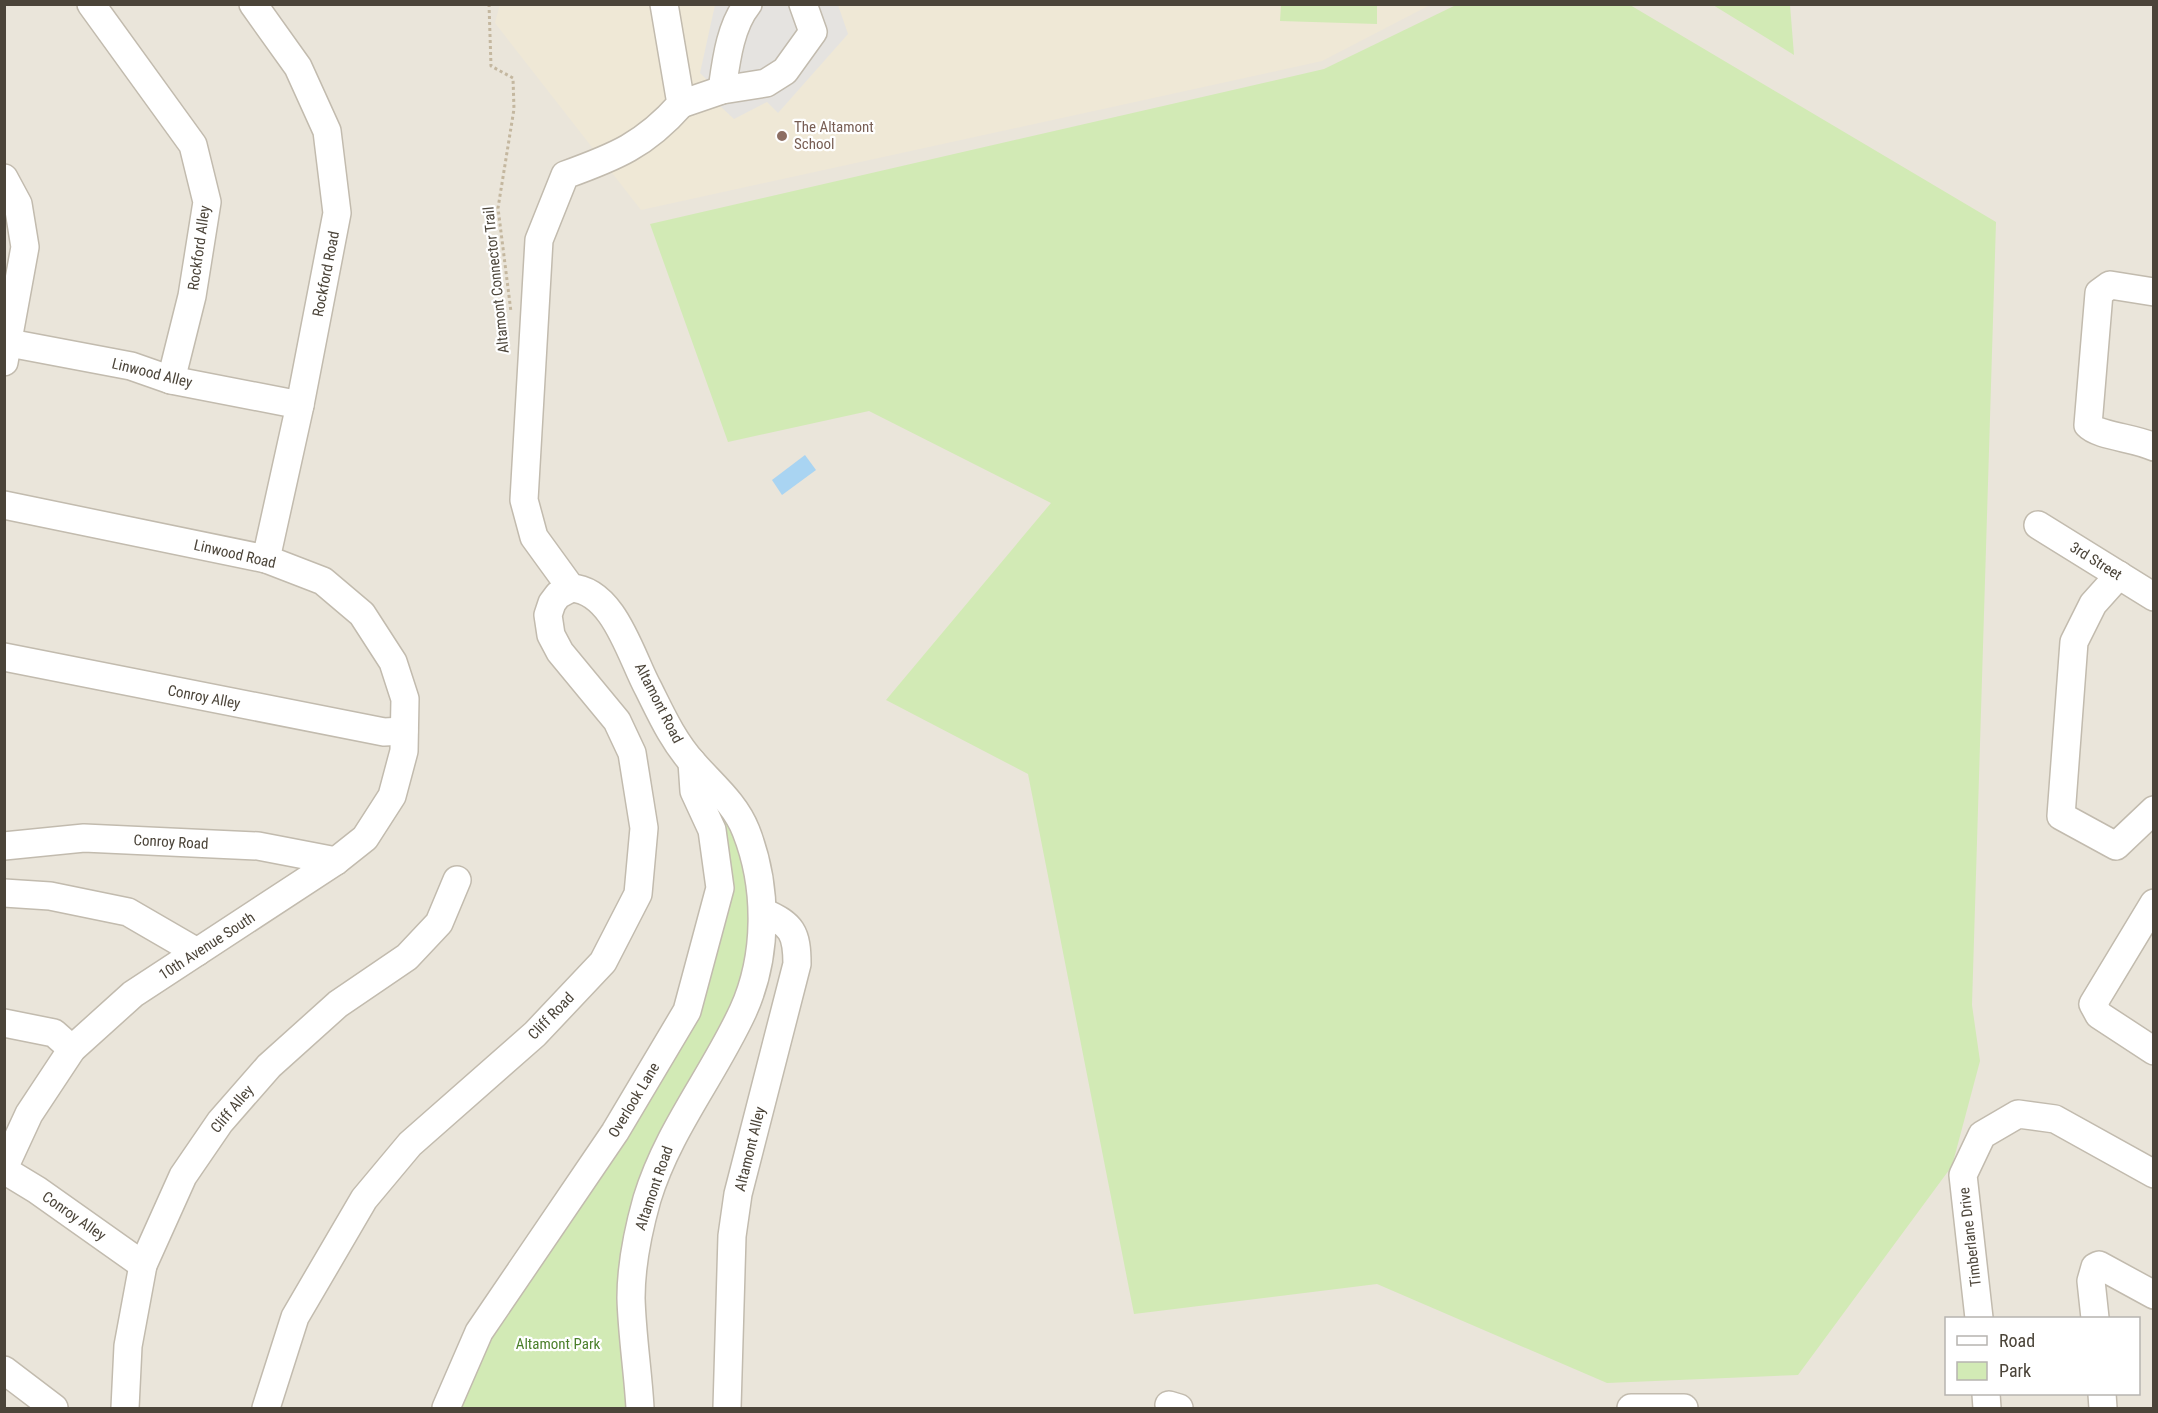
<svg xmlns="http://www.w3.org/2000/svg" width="2158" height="1413" font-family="'Roboto Condensed',sans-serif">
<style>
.residential{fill:#eae5da;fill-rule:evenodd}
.education{fill:#efe8d6}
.green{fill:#d2eab5}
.parking{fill:#e5e3e0}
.water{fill:#a9d4f2}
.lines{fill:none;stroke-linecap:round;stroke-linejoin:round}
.minor-casing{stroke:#c2bbae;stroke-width:30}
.path{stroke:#c4b79f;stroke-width:3;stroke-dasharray:3 3;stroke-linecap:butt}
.minor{stroke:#fff;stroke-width:27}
.education-dot{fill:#8d6e63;stroke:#fff;stroke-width:2}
.labels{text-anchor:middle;stroke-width:4.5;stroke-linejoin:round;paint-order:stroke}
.education-label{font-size:15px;fill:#785e54;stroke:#fff;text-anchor:start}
.street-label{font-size:15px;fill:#4b4439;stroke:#fff}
.park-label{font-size:15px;fill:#4a7f2a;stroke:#fff}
</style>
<rect width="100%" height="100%" fill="#f6f3ec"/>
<!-- residential -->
<path class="residential" d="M5,5H2153V1408H5ZM1946,1318H2138V1394H1946Z"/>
<!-- education -->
<path class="education" d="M500,4L1430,5L1322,61L641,210L495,23Z"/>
<!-- green -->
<g class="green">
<path d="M1281,5H1377V24L1280,21Z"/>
<path d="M1456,5H1630L1996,222L1972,1005L1980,1061L1952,1166L1798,1375L1607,1383L1377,1284L1134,1314L1028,774L886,700L1051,503L869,411L728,442L650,224L1324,69Z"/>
<path d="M1713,5H1790L1794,55Z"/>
<path d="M703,794L728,817L744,867L751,913L745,961L731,1009L650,1155L634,1200L628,1408H456L469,1371L599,1166L721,920Z"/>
</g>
<!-- parking -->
<path class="parking" d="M715,5H838L848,34L778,113L767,102L734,119L720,106L712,85L700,73Z"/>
<!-- water -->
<path class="water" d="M805,455L816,470L782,495L772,480Z"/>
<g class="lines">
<!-- minor casing -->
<g class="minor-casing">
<g id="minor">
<path d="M91,4L193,145L207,202L192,296L171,380"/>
<path d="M253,4L298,67L327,131L337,213L300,405L266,559"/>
<path d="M722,90C726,62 730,26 748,4"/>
<path d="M681,104L722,90L766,83L785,71L813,32L803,4"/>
<path d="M4,178L18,204L25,247L4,362"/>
<path d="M2154,292L2110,285L2099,293L2088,425C2098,436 2136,438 2154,447"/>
<path d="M4,342L131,366L171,380L300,405"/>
<path d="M4,505L266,559L323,581L362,614L393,662L405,699L404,751L392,796L365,838L336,861L133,994L72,1049L29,1114L4,1168"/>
<path d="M2038,525L2154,597"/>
<path d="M2119,575L2093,604L2074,642L2061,816L2116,846L2154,810"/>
<path d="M4,657L384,732L404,731"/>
<path d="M4,846L84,838L258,846L336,861"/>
<path d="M4,893L50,896L128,912L197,952"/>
<path d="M2154,903L2093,1004L2099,1015L2154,1051"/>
<path d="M4,1023L54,1033L72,1049"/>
<path d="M4,1170L37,1190L143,1265"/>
<path d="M1979,1318L1963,1175L1982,1135L2018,1114L2055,1119L2154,1174"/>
<path d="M2095,1318L2091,1281L2095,1267L2099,1265L2154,1295"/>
<path d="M4,1370L54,1408"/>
<path d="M1986,1394L1987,1408"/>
<path d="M2102,1394L2103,1408"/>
<path d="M1169,1405L1179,1408"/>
<path d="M125,1408L128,1346L143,1265L183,1176L220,1122L269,1066L338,1004L407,957L439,923L457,880"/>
<path d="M266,1408L295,1317L364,1199L410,1144L535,1034L603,962L638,894L644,828L632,753L617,721L560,652L551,635L548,615L552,603L558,595L571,588"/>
<path d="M446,1408L479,1332L615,1132L687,1011L720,888L712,830L694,791L692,762"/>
<path d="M640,1408C638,1372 632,1335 631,1298C631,1265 638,1231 647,1199C668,1130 713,1076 743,1011C768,956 768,887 746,831C735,803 712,785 693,763C673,741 661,714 648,688C631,657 614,590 571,588L534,537L524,500L539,240L565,175C615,157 645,145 681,104L664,4"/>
<path d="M727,1408L732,1236L738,1194L797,964C797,933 792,924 763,912"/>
<path d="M1631,1408H1684"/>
</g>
</g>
<!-- path -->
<path class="path" d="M489,4L491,66L513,78L514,109L498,208L511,312"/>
<!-- minor -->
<use href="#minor" class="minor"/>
</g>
<!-- markers -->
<circle class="education-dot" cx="782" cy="136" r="6"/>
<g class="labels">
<!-- education labels -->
<g class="education-label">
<text x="794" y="132">The Altamont<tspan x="794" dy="17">School</tspan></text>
</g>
<!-- street labels -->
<g class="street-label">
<text transform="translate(199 248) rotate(-82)" y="5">Rockford Alley</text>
<text transform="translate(326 274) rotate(-79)" y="5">Rockford Road</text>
<text transform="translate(496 280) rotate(-96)" y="5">Altamont Connector Trail</text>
<text transform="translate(152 373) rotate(14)" y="5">Linwood Alley</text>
<text transform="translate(235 554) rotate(13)" y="5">Linwood Road</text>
<text transform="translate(2096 561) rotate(32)" y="5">3rd Street</text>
<text transform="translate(204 697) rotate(11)" y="5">Conroy Alley</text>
<text transform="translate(659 703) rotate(63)" y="5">Altamont Road</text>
<text transform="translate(171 842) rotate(3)" y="5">Conroy Road</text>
<text transform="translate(207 946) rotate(-33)" y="5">10th Avenue South</text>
<text transform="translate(551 1016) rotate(-46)" y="5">Cliff Road</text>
<text transform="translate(634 1100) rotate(-59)" y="5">Overlook Lane</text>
<text transform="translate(232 1109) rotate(-50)" y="5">Cliff Alley</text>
<text transform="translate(750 1149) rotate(-76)" y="5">Altamont Alley</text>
<text transform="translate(654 1188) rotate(-71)" y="5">Altamont Road</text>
<text transform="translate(74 1216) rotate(35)" y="5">Conroy Alley</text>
<text transform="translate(1970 1237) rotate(-97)" y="5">Timberlane Drive</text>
</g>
<!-- park labels -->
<g class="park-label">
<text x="558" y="1349">Altamont Park</text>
</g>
</g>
<!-- border -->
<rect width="2158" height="1413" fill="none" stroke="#4b4439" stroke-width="12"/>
<!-- legend -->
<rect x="1945" y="1317" width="195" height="78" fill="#ffffff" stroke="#b7b4b0" stroke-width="1.5"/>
<rect x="1957" y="1336" width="30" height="9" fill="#ffffff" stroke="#b7b4b0" stroke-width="1.5"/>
<text x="1999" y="1347" font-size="18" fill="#4b4439">Road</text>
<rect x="1957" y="1362" width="30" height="18" fill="#d2eab5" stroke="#b7b4b0" stroke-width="1.5"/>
<text x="1999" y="1377" font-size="18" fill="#4b4439">Park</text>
</svg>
